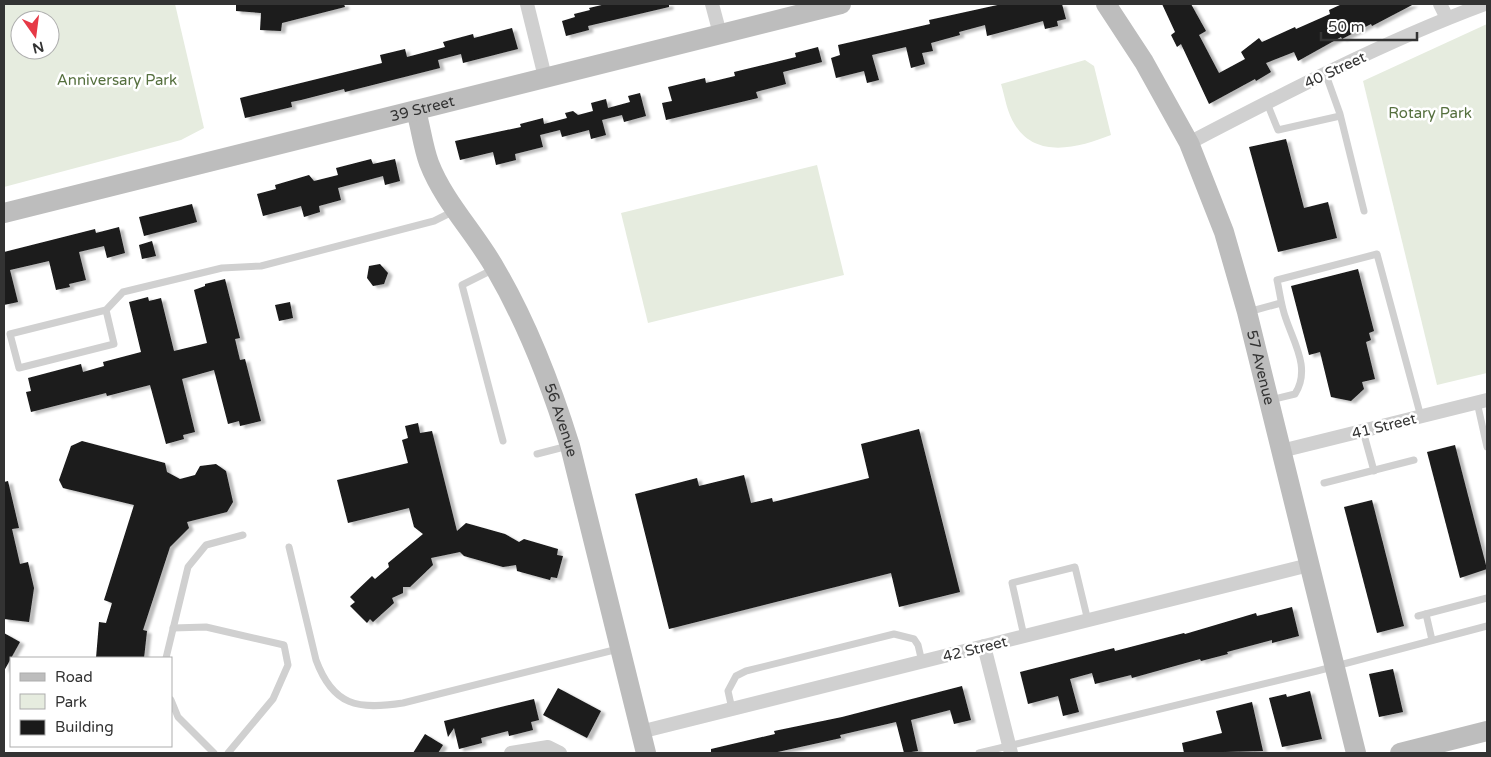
<svg xmlns="http://www.w3.org/2000/svg" width="1491" height="757" font-family="'Varela Round',sans-serif">
<style>
.green{fill:#e6ecdf;fill-rule:evenodd}
.building{fill:#1a1a1a;filter:url(#shadow)}
.lines{fill:none;stroke-linecap:round;stroke-linejoin:round}
.lane{stroke:#d0d0d0;stroke-width:7}
.street{stroke:#d0d0d0;stroke-width:14}
.secondary{stroke:#bdbdbd;stroke-width:20}
.labels{text-anchor:middle;stroke-width:5;stroke-linejoin:round;paint-order:stroke}
.street-label{font-size:15px;fill:#333;stroke:#fff}
.park-label{font-size:15px;fill:#56703f;stroke:#fff}
</style>
<defs>
<filter id="shadow"><feDropShadow dx="4.5" dy="2.5" stdDeviation="1" flood-color="#0004"/></filter>
</defs>
<rect width="100%" height="100%" fill="#fff"/>
<!-- green -->
<g class="green">
<path d="M4,4H175L204,128L181,140L4,187ZM20,20H50V50H20Z"/>
<path d="M1487,24V373L1437,385L1363,81Z"/>
<path d="M1085,60L1094,66L1111,135C1080,147 1037,160 1015,125C1007,113 1005,97 1001,84Z"/>
<path d="M817,165L844,275L648,323L621,213Z"/>
</g>
<!-- building -->
<g class="building">
<path d="M236,4H344L345,7L282,23L281,31L260,30L261,13L236,11Z"/>
<path d="M606,4H669V7L588,26L589,30L566,36L562,21L575,17L574,14L590,10L589,8Z"/>
<path d="M1002,4H1062L1066,19L1057,21L1058,26L1045,29L1043,21L987,36L985,25L959,32L960,35L931,43L933,51L922,53L925,64L911,68L906,47L872,55L879,80L867,83L864,71L836,78L831,58L840,55L838,45L930,24L929,20Z"/>
<path d="M1162,4H1191L1206,31L1199,35L1219,73L1245,59L1241,52L1259,38L1262,42L1295,27L1296,29L1330,14L1329,10L1342,4H1414L1372,26L1371,24L1342,39L1341,37L1298,61L1294,52L1266,63L1271,72L1256,81L1255,79L1209,104L1181,44L1177,47L1171,35L1175,32Z"/>
<path d="M512,28L518,49L463,63L461,54L438,60L440,68L345,92L344,89L301,100L291,102L292,107L245,118L240,98L382,63L380,55L405,49L407,57L445,47L443,42L473,34L474,38Z"/>
<path d="M818,47L822,62L783,72L786,84L756,92L758,98L666,120L662,103L672,101L668,87L705,78L706,83L735,76L734,72L796,57L795,53Z"/>
<path d="M640,93L646,116L624,122L622,115L602,120L606,135L591,139L589,130L562,137L560,130L540,135L543,147L515,154L516,160L496,165L493,152L460,160L455,141L521,127L520,124L543,118L544,124L567,118L565,113L573,111L578,115L593,111L591,103L606,99L608,108L630,102L628,96Z"/>
<path d="M1286,139L1304,208L1328,202L1337,238L1278,252L1249,147Z"/>
<path d="M371,159L373,164L395,159L400,181L385,185L383,176L338,188L341,200L319,206L320,212L304,217L301,206L263,216L257,194L276,189L275,185L309,175L314,181L338,175L336,168Z"/>
<path d="M192,204L197,222L144,236L139,217Z"/>
<path d="M119,227L125,253L107,258L104,246L79,252L86,280L69,284L70,287L56,290L49,261L10,270L18,302L4,305V252L95,229L96,233Z"/>
<path d="M152,241L156,256L142,259L139,245Z"/>
<path d="M380,264L388,273L384,284L373,286L367,278L369,266Z"/>
<path d="M1358,269L1374,331L1369,333L1371,340L1366,342L1375,379L1362,382L1364,389L1351,401L1331,397L1320,352L1309,355L1291,286Z"/>
<path d="M225,279L240,338L235,339L240,360L245,359L261,421L240,426L239,421L228,424L214,370L182,379L195,432L183,435L184,439L166,444L150,385L107,396L106,393L31,412L26,392L31,391L28,378L81,364L83,372L104,366L103,362L141,352L129,302L148,297L149,301L161,298L174,351L207,343L194,290L205,286V284Z"/>
<path d="M290,302L293,318L279,321L275,305Z"/>
<path d="M418,423L420,433L432,431L457,531L466,523L505,534L519,542L524,539L558,549L557,555L563,556L557,578L551,577L550,580L517,571L516,565L503,567L464,556L460,552L431,558L433,565L410,587H403V593L392,598L394,603L373,622L370,619L367,623L350,606L355,602L350,597L372,576L375,579L389,567L388,563L423,534L414,527L409,508L348,523L337,480L408,463L402,440L408,438L405,426Z"/>
<path d="M919,429L960,592L899,607L891,573L669,629L635,494L697,478L699,486L744,475L751,503L772,498L773,502L869,478L861,444Z"/>
<path d="M82,441L165,463L167,472L180,479L195,475L200,466L216,464L226,471L233,502L227,512L187,522L189,528L170,547L143,630L147,631L144,658H96L99,622L106,623L112,603L104,600L134,505L63,488L59,480L71,446Z"/>
<path d="M1455,445L1487,569L1460,578L1427,452Z"/>
<path d="M8,481L19,528L12,529L20,564L28,562L34,588L29,622L4,619V482Z"/>
<path d="M1372,500L1404,626L1377,633L1344,507Z"/>
<path d="M1292,607L1299,636L1272,643V640L1227,652L1228,654L1201,661L1200,659L1132,678L1131,675L1095,684L1092,673L1070,679L1079,712L1063,716L1058,696L1028,704L1020,672L1114,648L1115,651L1184,633L1185,634L1256,613L1257,616Z"/>
<path d="M4,633L20,642L4,671Z"/>
<path d="M1393,669L1403,712L1379,717L1369,674Z"/>
<path d="M962,686L971,720L954,724L950,710L911,720L918,751L904,753L896,722L840,735L841,738L773,753H711V749L775,734L774,731L842,717Z"/>
<path d="M558,688L601,711L587,738L543,715Z"/>
<path d="M1310,691L1322,739L1282,747L1269,698L1286,694L1287,697Z"/>
<path d="M534,699L539,720L531,722L533,730L509,736L508,731L481,738L482,743L459,749L454,728L448,737L444,721Z"/>
<path d="M1252,702L1263,751L1184,753L1182,743L1222,733L1216,711Z"/>
<path d="M425,734L443,745L438,753H413Z"/>
</g>
<g class="lines">
<!-- lane -->
<g class="lane">
<path d="M1326,75L1340,114L1364,211"/>
<path d="M1267,103L1278,130L1340,116"/>
<path d="M494,269L462,285L503,441"/>
<path d="M106,310L114,344L19,368L10,334L106,310L123,292L222,268L261,266L434,221L454,211"/>
<path d="M1248,312L1281,303"/>
<path d="M1270,400L1295,394C1311,369 1294,343 1286,319C1281,306 1280,293 1277,280L1377,254L1421,417"/>
<path d="M1477,402L1487,447"/>
<path d="M1363,431L1374,471"/>
<path d="M537,454L568,446"/>
<path d="M1324,483L1414,460"/>
<path d="M289,547L316,660C333,706 358,710 403,703L618,649"/>
<path d="M1426,614L1432,640"/>
<path d="M1418,616L1487,598"/>
<path d="M173,628L206,627L284,645L288,665L273,699L228,753"/>
<path d="M1024,636L1012,583L1075,567L1088,621"/>
<path d="M166,658L188,567L206,545L243,535"/>
<path d="M171,700L178,717L214,753"/>
<path d="M732,709L728,691L736,676L746,671L894,634L914,639L918,645L922,662"/>
<path d="M979,753L1317,671L1487,626"/>
</g>
<!-- street -->
<g class="street">
<path d="M527,4L545,77"/>
<path d="M712,4L720,34"/>
<path d="M1440,4L1447,18"/>
<path d="M1189,143C1283,94 1385,41 1485,4"/>
<path d="M1281,451L1487,400"/>
<path d="M984,646L1011,753"/>
<path d="M640,732L1309,565"/>
<path d="M511,753L548,747L560,753"/>
</g>
<!-- secondary -->
<g class="secondary">
<path id="s1" d="M1106,4L1144,62L1189,143L1224,232L1247,312L1356,753"/>
<path id="s2" d="M416,111C421,128 423,147 429,163C444,202 476,234 496,270C528,325 551,385 570,446L646,753"/>
<path id="s3" d="M4,213L841,4"/>
<path d="M1400,753L1487,731"/>
</g>
</g>
<g class="labels">
<!-- street labels -->
<g class="street-label">
<text transform="translate(1335 70) rotate(-25)" y="5">40 Street</text>
<text dy="5" stroke="none"><textPath href="#s3" startOffset="431">39 Street</textPath></text>
<text dy="5" stroke="none"><textPath href="#s1" startOffset="398">57 Avenue</textPath></text>
<text dy="5" stroke="none"><textPath href="#s2" startOffset="344">56 Avenue</textPath></text>
<text transform="translate(1384 426) rotate(-14)" y="5">41 Street</text>
<text transform="translate(975 649) rotate(-14)" y="5">42 Street</text>
</g>
<!-- park labels -->
<g class="park-label">
<text x="117" y="85">Anniversary Park</text>
<text x="1430" y="118">Rotary Park</text>
</g>
</g>
<!-- border -->
<rect width="1491" height="757" fill="none" stroke="#333333" stroke-width="10"/>
<!-- legend -->
<rect x="10" y="657" width="162" height="90" fill="#ffffff" stroke="#adadad"/>
<rect x="20" y="673" width="25" height="8" fill="#bdbdbd" stroke="#adadad"/>
<text x="55" y="682" font-size="15" fill="#333333">Road</text>
<rect x="20" y="694" width="25" height="15" fill="#e6ecdf" stroke="#adadad"/>
<text x="55" y="707" font-size="15" fill="#333333">Park</text>
<rect x="20" y="720" width="25" height="15" fill="#1a1a1a" stroke="#adadad"/>
<text x="55" y="732" font-size="15" fill="#333333">Building</text>
<!-- north arrow -->
<g transform="translate(35 35) rotate(166)"><circle r="24" fill="#ffffff" stroke="#adadad"/>
<path d="M0-4L9 19L0 12L-9 19Z" fill="#e63946"/>
<text y="-8" font-size="14" font-weight="bold" text-anchor="middle" fill="#333333">N</text>
</g>
<!-- scale -->
<path d="M1321 32v8h96v-8" fill="none" stroke="#333333" stroke-width="2.5"/>
<text x="1328" y="32" font-size="15" fill="#333333" stroke="#ffffff" stroke-width="4" paint-order="stroke">50 m</text>
</svg>
